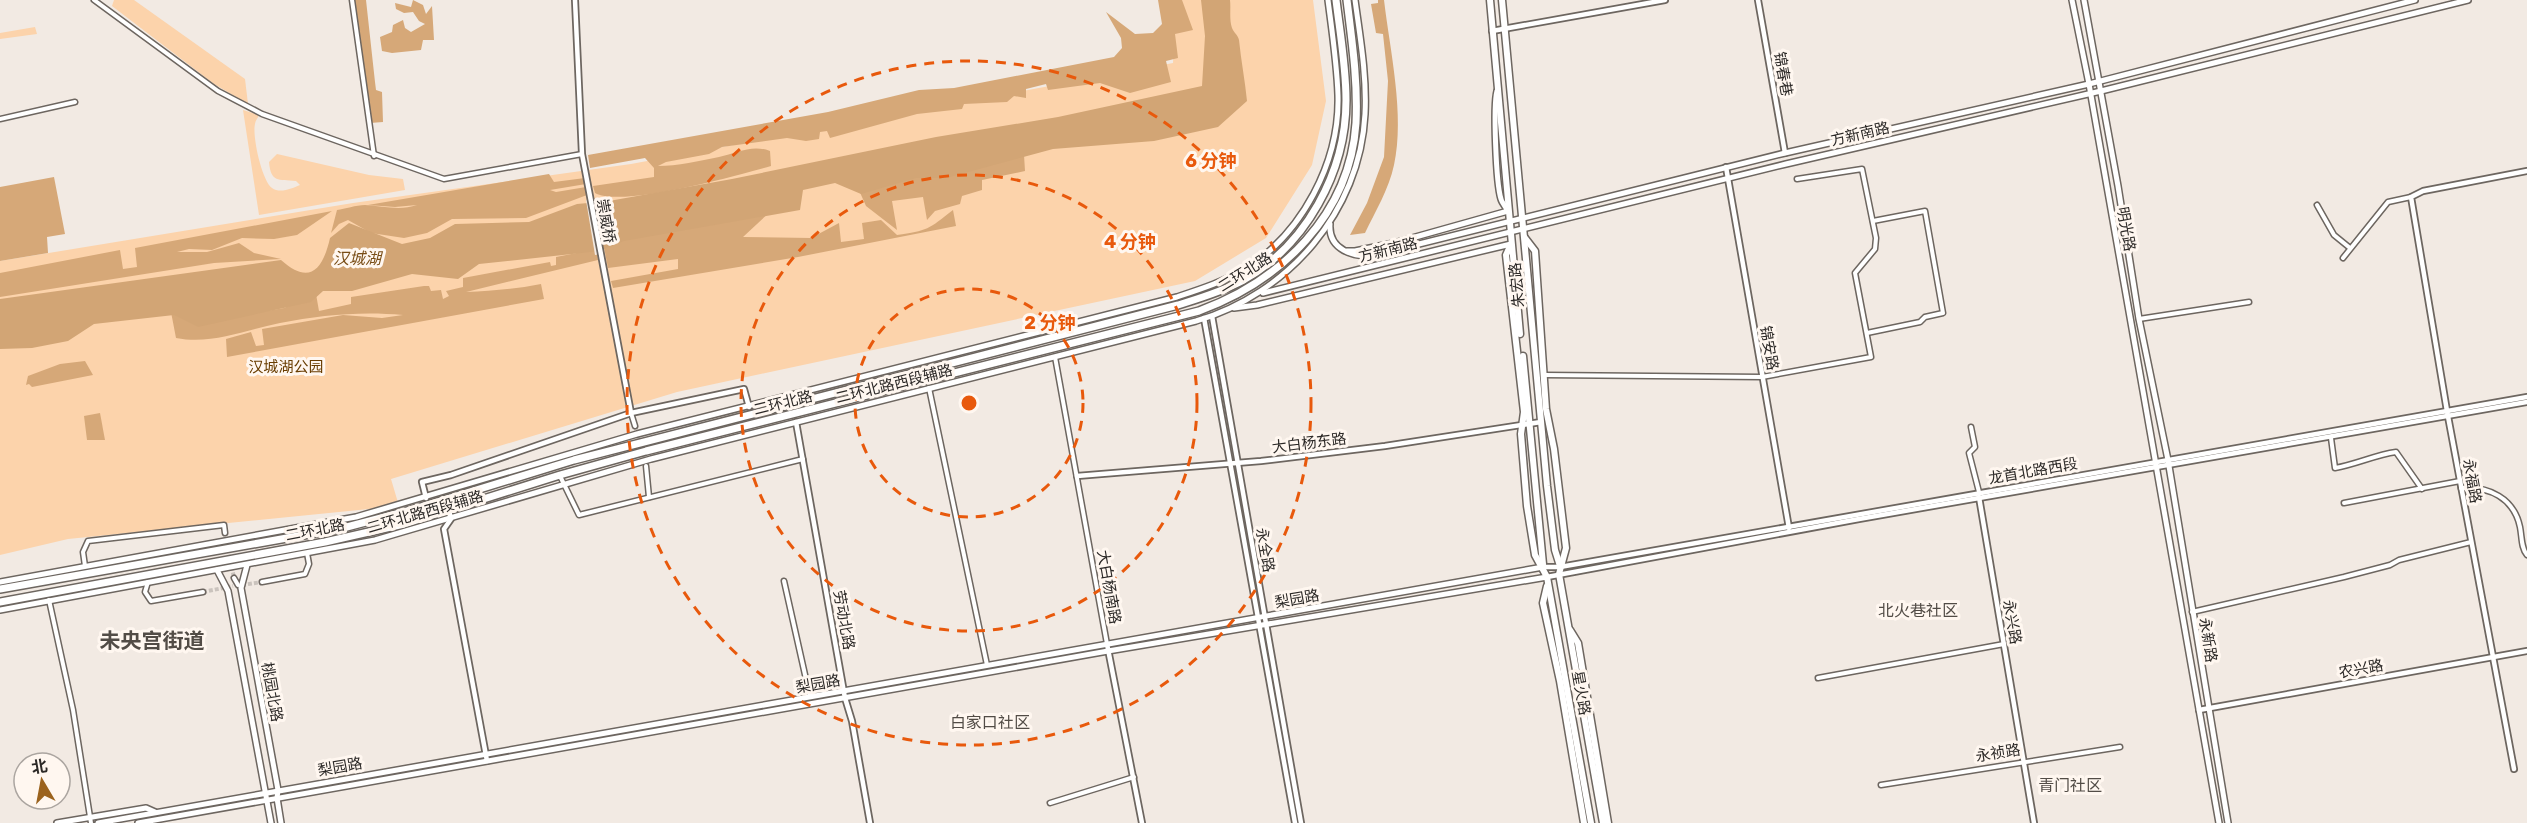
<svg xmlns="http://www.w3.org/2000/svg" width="2527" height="823" font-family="Rubik,'Noto Sans SC',sans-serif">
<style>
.green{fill:#fcd3ab}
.forest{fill:#d6a878}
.water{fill:#d2a575}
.pier{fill:#f2eae3}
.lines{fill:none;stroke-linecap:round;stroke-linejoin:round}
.minor-tunnel{stroke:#cac3bd;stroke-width:4;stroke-dasharray:4 2;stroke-linecap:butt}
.minor-casing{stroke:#6d6660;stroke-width:7}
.tertiary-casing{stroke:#6d6660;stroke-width:8}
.secondary-casing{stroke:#6d6660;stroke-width:8}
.primary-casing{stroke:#6d6660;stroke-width:9}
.trunk-casing{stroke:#6d6660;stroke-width:10}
.minor{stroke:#fff;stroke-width:4}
.tertiary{stroke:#fff;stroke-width:4.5}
.secondary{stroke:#fff;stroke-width:5}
.primary{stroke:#fff;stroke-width:6}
.trunk{stroke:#fff;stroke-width:7}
.ring{fill:none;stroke:#e8590c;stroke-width:3;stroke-dasharray:10 8}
.labels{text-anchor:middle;stroke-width:6;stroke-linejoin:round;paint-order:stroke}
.street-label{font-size:15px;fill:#2c2927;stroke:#fff7f0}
.park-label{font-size:15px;fill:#693d00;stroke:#fff7f0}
.water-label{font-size:16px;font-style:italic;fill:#794d16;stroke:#fff7f0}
.neighbourhood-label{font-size:16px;fill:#524c46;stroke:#fff7f0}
.district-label{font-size:21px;font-weight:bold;fill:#524c46;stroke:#fff7f0}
.centre{fill:#e8590c;stroke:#fff7f0;stroke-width:3}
.ring-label{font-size:18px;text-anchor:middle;font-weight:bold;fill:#e8590c;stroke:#fff7f0;stroke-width:6;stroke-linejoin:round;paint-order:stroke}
</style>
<rect width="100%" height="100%" fill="#f2eae3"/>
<!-- green -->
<g class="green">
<path d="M114,0H134L245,79L248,104L214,84L112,6Z"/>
<path d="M1166,0H1313L1326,101L1312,165L1266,238L1195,281L677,392L391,479L399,506L68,539L0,555V261L353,203L631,164L1173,63L1174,42Z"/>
<path d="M35,27L37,34L0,39V33Z"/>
<path d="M243,110L259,115C258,118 255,121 255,124C252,136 262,181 272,188C280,194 293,188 300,185L296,181C278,179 271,183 269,162L277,154L369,175L403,179L405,190L259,215Z"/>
</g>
<!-- forest -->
<g class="forest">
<path d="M353,0H366L375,82L376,90L382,92L383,122L370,123Z"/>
<path d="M413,0L423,5L426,14L432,6L434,40H423L421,50L392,53L382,51L380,37L392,32L393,25L403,20L405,28L411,32L425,24L419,21L413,12L404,13L396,9L395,3L411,7Z"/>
<path d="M1158,0H1182L1193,30L1175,34L1178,58L1166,61L1171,82L1130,93L1100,83L1048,90L1046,84L1026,89V98L1014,96L1007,102L964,104L962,109L917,114L830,138L827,131L820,132L819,139L806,141L787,138L722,147L709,154L666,162L658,166C677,166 700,161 719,157C737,153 752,144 770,151L771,166C738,175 622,208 595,193L593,186L654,177V168L645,158L590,168L588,155L828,112L919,90L954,88L1114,57L1122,48L1121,38L1106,12L1135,34L1153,33L1162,24Z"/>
<path d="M1378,0H1384C1390,51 1405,115 1394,165C1389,189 1375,212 1365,233L1350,235L1367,203L1384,157L1388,81L1383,34L1376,33L1371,4L1378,3Z"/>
<path d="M1024,155L1025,171L982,180V190L962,196L960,204L935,211L927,220L923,197L892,201L897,230L866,206L858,188Z"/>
<path d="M549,174L554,182L585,178L586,184L550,190L556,192L586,187L587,195L526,218L452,219L427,233L404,238L371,233L348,220L339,224L331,233L337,210C345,209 356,205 365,205C383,206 400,211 417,205L395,207L368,205Z"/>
<path d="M54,177L65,234L47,237L48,253L0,261V187Z"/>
<path d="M773,209L743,237L811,238L839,223L841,242L864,239L862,223L881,220L897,235C927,231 929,229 953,210L956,226L798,257L613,288L611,281L678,269V259L608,268L604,247L630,236Z"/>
<path d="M332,211L297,235L274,239L242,238L212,250L189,249L177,252H207L239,243L254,253L281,259L214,263L0,297V273L120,250L123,269L137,267L135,248Z"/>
<path d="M597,249L598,260L466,292C492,291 516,289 541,284L544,299L227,357L226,339L251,332L256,346L264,345L262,329L343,315L382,318L403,315C361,311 321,315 280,323C245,330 212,345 176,338L171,312L208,321L284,308L316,294L319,311L351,304V297L424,286H429L431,291L441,290L443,299L449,296L446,291L463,287V278L550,262L551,266L556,265V257Z"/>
<path d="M85,361L93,375L32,387L29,384L26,385L28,376L60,364Z"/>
<path d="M100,413L105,440H87L84,416Z"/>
</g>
<!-- water -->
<path class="water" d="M1201,0H1230C1231,8 1229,20 1232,28C1234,33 1238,35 1239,40C1241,60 1245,81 1247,101L1218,127L1154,141L1053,149L946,178H916L861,194L835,183L803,190L800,210L624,241L600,251L479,264L458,279L412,274L352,291H323L311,302L198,327L174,315L94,324L68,341L32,348L0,349V299L281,260C310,286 323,269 330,238L349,223L402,244L430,238L455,224L529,222L577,204L609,201L732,179L936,137L1058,117L1202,86L1205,36Z"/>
<!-- pier -->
<path class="pier" d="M595,199L604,253L595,255L586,200Z"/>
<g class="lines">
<!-- minor-tunnel -->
<g class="minor-tunnel">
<path d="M635,426L645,462"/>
<path d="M228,549L234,578"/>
<path d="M242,585L262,582"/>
<path d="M203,592L233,586"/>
</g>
<!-- minor casing -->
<g class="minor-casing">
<g id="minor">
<path d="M94,0L218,91L262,114L444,179L582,154"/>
<path d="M352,0L374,156"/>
<path d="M0,119L75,102"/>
<path d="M2317,205L2334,235L2350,248"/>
<path d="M2343,258L2388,202L2411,197"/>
<path d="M2139,319L2249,302"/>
<path d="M1867,333L1920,322L1925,317L1943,313L1925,211L1873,221"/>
<path d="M1055,357L1107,644"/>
<path d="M1544,375L1762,377L1871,357L1855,273L1875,249L1876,238L1862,169L1797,179"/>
<path d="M929,388L987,665"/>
<path d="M631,413L635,426"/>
<path d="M1971,427L1975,447L1969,453L1979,492"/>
<path d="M2331,438L2335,468C2357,464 2375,455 2396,452L2422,489"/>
<path d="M646,466L649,497"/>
<path d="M560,476L579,515L803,459"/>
<path d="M2461,488C2489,486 2514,498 2520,527C2522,537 2521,548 2527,555"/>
<path d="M2344,503L2460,481"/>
<path d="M85,566L83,552L88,541L224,525L225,533"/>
<path d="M234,578L238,585"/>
<path d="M784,581L810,697"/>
<path d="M148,582L145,592L151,601L203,592"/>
<path d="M262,582L305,574L309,564L307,553"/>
<path d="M49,600L73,710L91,823"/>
<path d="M2192,612L2344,577L2390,565L2399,560L2471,542"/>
<path d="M1818,678L2004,644"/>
<path d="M1881,785L2120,747"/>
<path d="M1050,803L1134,777"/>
</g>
</g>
<!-- tertiary casing -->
<g class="tertiary-casing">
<g id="tertiary">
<path d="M575,0L582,154L631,413"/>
<path d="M1758,0L1785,153"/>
<path d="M1492,31L1665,0"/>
<path d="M1726,167L1789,528"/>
<path d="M1212,316L1301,823"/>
<path d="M1204,318L1295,823"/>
<path d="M796,422L845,698L852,721L870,823"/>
<path d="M1077,476L1261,461L1385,446L1541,422"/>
<path d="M1979,497L2034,823"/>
<path d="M426,498L422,482L451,475L631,413L744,389L749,407"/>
<path d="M449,510L451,519L444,529L487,761"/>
<path d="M1543,567H1560L2527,397"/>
<path d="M1547,577L1859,519L2527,402"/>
<path d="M1107,644L1142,823"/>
<path d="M2199,710L2527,651"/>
<path d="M2514,769L2447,411L2411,197L2423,191L2527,171"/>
</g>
</g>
<!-- secondary casing -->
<g class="secondary-casing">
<g id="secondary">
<path d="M2072,0L2089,84L2219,823"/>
<path d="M2084,0L2118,186L2139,319L2168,460L2228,823"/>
<path d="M1330,224C1328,250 1354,258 1375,255L1785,153L2089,84L2415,0"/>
<path d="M1347,251H1355L1394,243L1508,211C1506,207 1502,203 1501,199C1496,183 1493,106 1497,91"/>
<path d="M1263,293L1786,164L2101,91L2468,0"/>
<path d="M1234,308L1257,305L1511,244"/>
<path d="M247,565L241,588L278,790L277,798L281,823"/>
<path d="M217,570L228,591L271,823"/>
<path d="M0,582L356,517L637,434L1177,297C1201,289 1223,282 1245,269C1302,234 1340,162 1338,95C1337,64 1332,31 1328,0"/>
<path d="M0,610L375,540L651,459L1196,321C1288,294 1360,212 1365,114C1367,76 1360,37 1355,0"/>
<path d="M57,823L146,808L155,812"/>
<path d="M98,823L1543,567"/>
<path d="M138,823L1108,651L1547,577"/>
</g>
</g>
<!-- primary casing -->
<g class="primary-casing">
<g id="primary">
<path d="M1490,0L1520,334"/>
<path d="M1502,0L1547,486L1555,550L1560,566"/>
<path d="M1525,238L1535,251L1546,409L1554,449L1566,548L1559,574L1603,823"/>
<path d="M1511,244L1506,255L1524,412L1521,434L1527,506L1535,555L1547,577L1591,823"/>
<path d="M1523,356L1543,564"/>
<path d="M1547,586L1543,603L1560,681L1584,823"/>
<path d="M1570,630L1578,643L1608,823"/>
</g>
</g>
<!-- trunk casing -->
<g class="trunk-casing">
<g id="trunk">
<path d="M0,589L343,528L411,510L574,460L1178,305C1200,298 1221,292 1242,281C1306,246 1346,172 1346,100C1346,67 1340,33 1336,0"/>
<path d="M0,602L325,542L404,524L560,475L646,451L1199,311C1281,281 1350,215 1356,123C1358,81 1352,41 1347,0"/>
</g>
</g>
<!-- minor -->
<use href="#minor" class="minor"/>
<!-- tertiary -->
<use href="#tertiary" class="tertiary"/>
<!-- secondary -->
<use href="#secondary" class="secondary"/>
<!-- primary -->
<use href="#primary" class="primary"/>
<!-- trunk -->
<use href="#trunk" class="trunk"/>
</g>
<!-- distance rings -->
<g class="ring">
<circle cx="969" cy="403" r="114"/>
<circle cx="969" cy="403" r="228"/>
<circle cx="969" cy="403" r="342"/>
</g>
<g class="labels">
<!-- street labels -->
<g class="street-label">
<text transform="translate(1783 74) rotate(80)" y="5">锦春巷</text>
<text transform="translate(1860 134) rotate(-13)" y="5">方新南路</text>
<text transform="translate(606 221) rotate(80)" y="5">崇威桥</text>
<text transform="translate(2126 229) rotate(80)" y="5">明光路</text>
<text transform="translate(1388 250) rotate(-14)" y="5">方新南路</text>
<text transform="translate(1245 272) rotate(-32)" y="5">二环北路</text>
<text transform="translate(1517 285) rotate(-95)" y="5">朱宏路</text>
<text transform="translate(1769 348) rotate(80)" y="5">锦安路</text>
<text transform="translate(894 384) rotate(-14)" y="5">二环北路西段辅路</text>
<text transform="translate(783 403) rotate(-14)" y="5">二环北路</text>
<text transform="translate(1309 443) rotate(-7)" y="5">大白杨东路</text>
<text transform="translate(2033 471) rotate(-10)" y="5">龙首北路西段</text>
<text transform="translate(2472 481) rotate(80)" y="5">永福路</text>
<text transform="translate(425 512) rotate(-16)" y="5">二环北路西段辅路</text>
<text transform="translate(315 530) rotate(-11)" y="5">二环北路</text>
<text transform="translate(1265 550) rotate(80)" y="5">永全路</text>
<text transform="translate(1109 587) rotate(80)" y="5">大白杨南路</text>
<text transform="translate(1297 599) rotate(-10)" y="5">梨园路</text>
<text transform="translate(844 620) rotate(80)" y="5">劳动北路</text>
<text transform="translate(2012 622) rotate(80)" y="5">永兴路</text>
<text transform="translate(2208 640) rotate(81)" y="5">永新路</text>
<text transform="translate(2361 669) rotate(-10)" y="5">农兴路</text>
<text transform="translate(818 684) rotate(-10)" y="5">梨园路</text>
<text transform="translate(272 692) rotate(80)" y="5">桃园北路</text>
<text transform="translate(1581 693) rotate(80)" y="5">星火路</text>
<text transform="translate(1998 753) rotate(-9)" y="5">永祯路</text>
<text transform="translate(340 767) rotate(-10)" y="5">梨园路</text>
</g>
<!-- park labels -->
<g class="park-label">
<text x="286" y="372">汉城湖公园</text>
</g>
<!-- water labels -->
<g class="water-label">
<text x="357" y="264">汉城湖</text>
</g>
<!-- neighbourhood labels -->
<g class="neighbourhood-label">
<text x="1918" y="616">北火巷社区</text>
<text x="990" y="728">白家口社区</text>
<text x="2070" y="791">青门社区</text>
</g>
<!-- district labels -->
<g class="district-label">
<text x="152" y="648">未央宫街道</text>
</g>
</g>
<circle cx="969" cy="403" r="9" class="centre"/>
<g class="ring-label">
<text x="1211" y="167">6 分钟</text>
<text x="1130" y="248">4 分钟</text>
<text x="1050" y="329">2 分钟</text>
</g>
<!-- north arrow -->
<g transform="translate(42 781) rotate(350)"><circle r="28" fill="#fff7f0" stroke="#aba5a0" stroke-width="1.5"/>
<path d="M0-4.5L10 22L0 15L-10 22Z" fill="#9b631e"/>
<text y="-9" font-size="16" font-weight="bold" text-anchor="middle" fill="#2c2927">北</text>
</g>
</svg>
